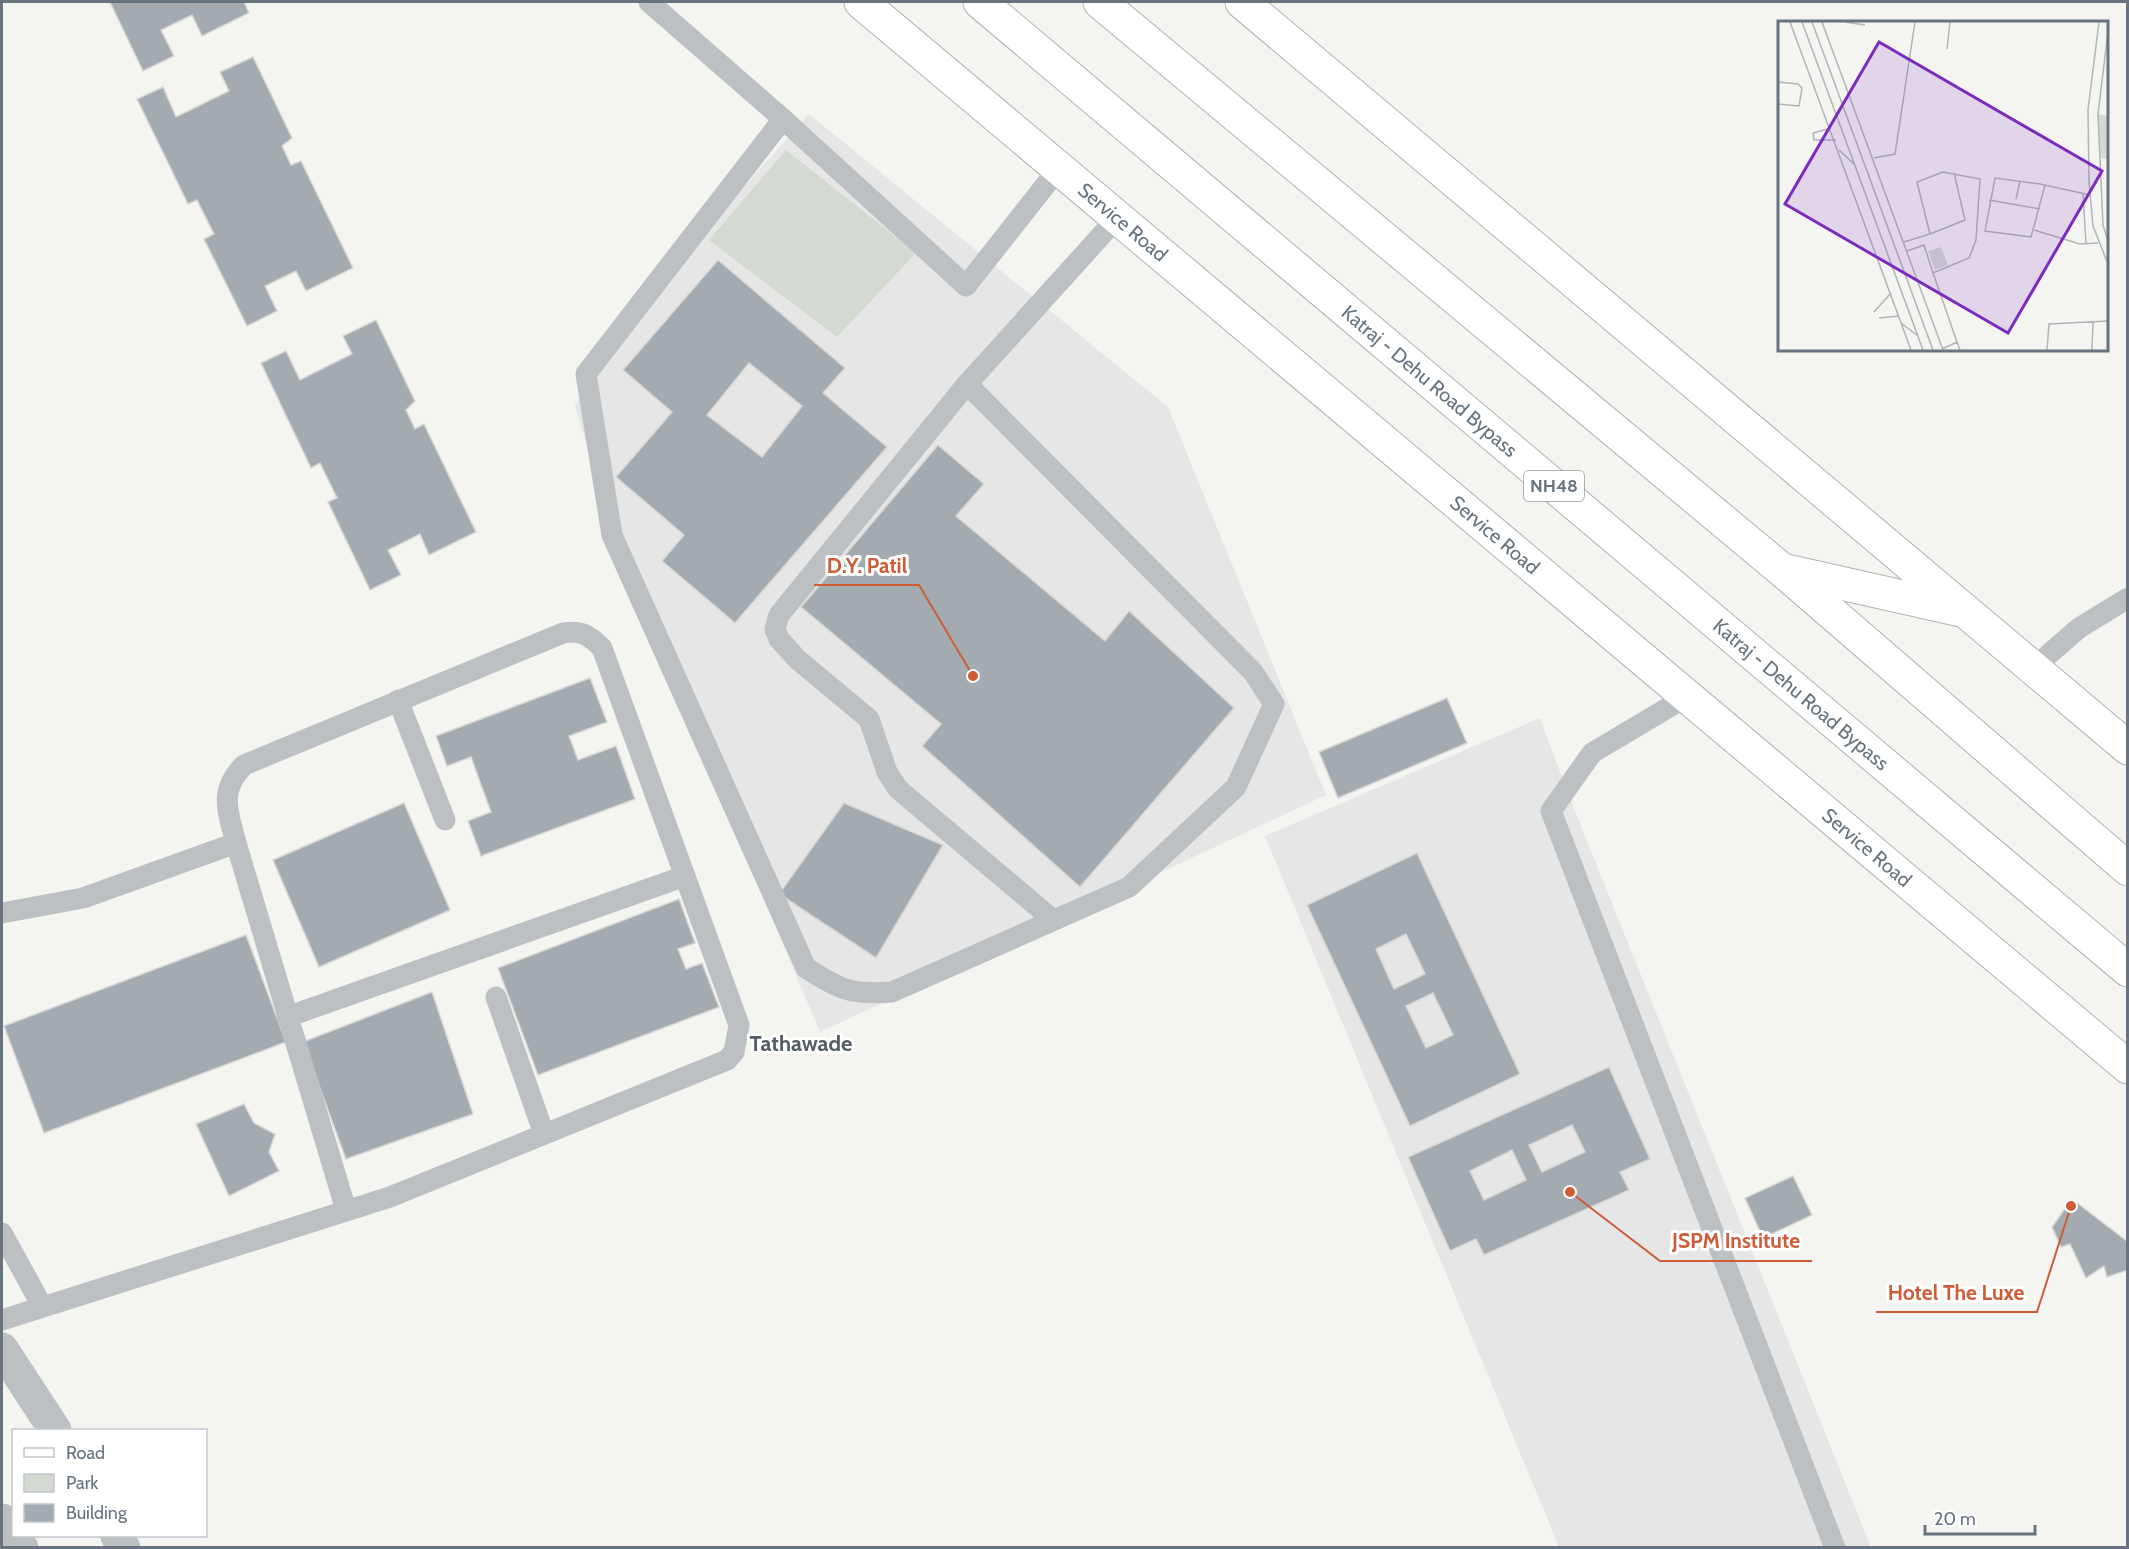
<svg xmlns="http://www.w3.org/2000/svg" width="2129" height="1549" font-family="Cabin,sans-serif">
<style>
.built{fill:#e5e6e5}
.green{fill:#d4d9d1}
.building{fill:#a4abb0;stroke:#d6d6d4;stroke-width:1.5;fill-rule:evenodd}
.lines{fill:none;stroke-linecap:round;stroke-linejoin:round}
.primary-casing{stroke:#b0b4b7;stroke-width:35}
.trunk-casing{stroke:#b0b3b6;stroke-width:35}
.service{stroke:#bcc0c3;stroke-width:21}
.tertiary{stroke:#bcc0c3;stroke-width:33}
.primary{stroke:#fff;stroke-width:33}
.trunk{stroke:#fff;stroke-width:33}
.labels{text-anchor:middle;stroke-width:6;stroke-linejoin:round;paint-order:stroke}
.shield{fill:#fff;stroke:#959ea5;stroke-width:1.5}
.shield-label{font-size:18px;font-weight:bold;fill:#67747f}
.street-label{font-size:20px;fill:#67747f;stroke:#fff}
.quarter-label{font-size:22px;font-weight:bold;fill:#545d65;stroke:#fff}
.inset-road{fill:none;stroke:#afb5b9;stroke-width:1.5}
.view{fill:#7b2cbf;fill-opacity:0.15;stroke:#7b2cbf;stroke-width:3}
.inset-edge{fill:none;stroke:#67747f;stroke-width:3}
.leader{fill:none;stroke:#ce5c38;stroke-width:2}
.callout-dot{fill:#ce5c38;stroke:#fff;stroke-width:2}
.callout-label{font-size:21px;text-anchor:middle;font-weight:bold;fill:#ce5c38;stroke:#fff;stroke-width:6;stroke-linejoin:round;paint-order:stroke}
</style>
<rect width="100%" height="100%" fill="#f4f4f1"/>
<!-- built -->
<g class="built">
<path d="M809,114L1168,407L1326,795L820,1032L619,556L575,405L692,245Z"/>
<path d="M1540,718L1569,796L1871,1547H1559L1265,836Z"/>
</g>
<!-- green -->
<path class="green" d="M786,150L916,253L837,337L709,240Z"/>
<!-- building -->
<g class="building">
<path d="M110,2H244L249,13L202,36L192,15L161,30L174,56L143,71Z"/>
<path d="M253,57L292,138L282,146L291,165L301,161L353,268L306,291L296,271L265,286L277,311L247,326L204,239L214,234L197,200L188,204L137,99L163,87L176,117L229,91L220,72Z"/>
<path d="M718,260L845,368L823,393L887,447L735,623L662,561L684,535L616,477L672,412L623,370ZM749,363L802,406L762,457L707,415Z"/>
<path d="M376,320L415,401L406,410L415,429L424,424L476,532L429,555L420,534L388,550L401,575L370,590L328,502L337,498L320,463L311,468L261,363L286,351L300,380L352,354L343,336Z"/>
<path d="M938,445L984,484L956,516L1105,641L1129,611L1234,708L1080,887L922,746L941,724L801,607Z"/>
<path d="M590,678L607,722L569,736L578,760L616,746L635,799L481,856L468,821L491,812L471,757L447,766L436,736Z"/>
<path d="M1447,698L1467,743L1338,798L1319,752Z"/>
<path d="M404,803L450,910L319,967L273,860Z"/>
<path d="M844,803L943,845L876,958L779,894Z"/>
<path d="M1417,853L1520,1074L1410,1126L1307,905ZM1406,934L1425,974L1394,989L1376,949ZM1433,993L1453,1035L1426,1048L1406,1006Z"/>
<path d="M679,899L695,943L678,949L686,969L702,963L719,1007L538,1075L498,968Z"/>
<path d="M246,935L286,1042L44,1133L4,1026Z"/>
<path d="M432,992L473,1114L346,1159L303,1042Z"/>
<path d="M1609,1067L1650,1159L1620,1172L1629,1190L1484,1255L1476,1239L1450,1251L1408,1157ZM1572,1125L1585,1152L1542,1172L1529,1145ZM1512,1150L1526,1180L1484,1200L1470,1171Z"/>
<path d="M244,1104L254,1123L275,1134L269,1152L279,1171L229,1196L196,1124Z"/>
<path d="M1793,1176L1812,1215L1763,1238L1745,1198Z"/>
<path d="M2072,1199L2128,1242V1270L2107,1277L2104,1266L2086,1278L2070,1244L2061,1247L2052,1227Z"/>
</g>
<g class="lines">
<!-- primary casing -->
<g class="primary-casing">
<g id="primary">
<path id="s1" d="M861,2L2128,1067"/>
<path d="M1242,2L2128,748"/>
</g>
</g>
<!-- trunk casing -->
<g class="trunk-casing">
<g id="trunk">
<path id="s2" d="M980,2L2128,970"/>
<path d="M1100,2L1782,570L2128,869"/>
<path d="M1787,571L1965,611"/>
</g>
</g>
<!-- service -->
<g class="service">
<path d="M649,2L783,119"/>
<path d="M1059,168L966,286L783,119L586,374L612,535L806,968C841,990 851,995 892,992L1129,887L1236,787L1274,704L1253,672L967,384L1117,218"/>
<path d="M967,384L779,615L775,629L779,639L797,659L869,719L887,772L898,789L1052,919"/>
<path d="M2033,668L2079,628L2128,598"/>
<path d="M1686,697L1592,753L1551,811L1835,1548"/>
<path d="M398,700L445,820"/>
<path d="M2,913L83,898L236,843"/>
<path d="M496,997L544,1134"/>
<path d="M287,1017L685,876"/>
<path d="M2,1233L42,1306"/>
<path d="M2,1320L390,1197L727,1060L734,1052L739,1025L602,648C589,635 581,630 563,633L244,765C218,791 228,811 236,843L346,1210"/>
</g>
<!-- tertiary -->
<g class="tertiary">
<path d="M2,1349L55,1430"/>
<path d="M2,1520L22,1548"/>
<path d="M117,1536L124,1548"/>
</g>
<!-- primary -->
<use href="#primary" class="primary"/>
<!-- trunk -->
<use href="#trunk" class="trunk"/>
</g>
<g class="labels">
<!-- shield labels -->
<rect class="shield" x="1524" y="471" width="60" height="30" rx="4.5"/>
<g class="shield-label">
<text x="1554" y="492">NH48</text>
</g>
<!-- street labels -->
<g class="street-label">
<text dy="7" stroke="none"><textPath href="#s1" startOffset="342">Service Road</textPath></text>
<text dy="7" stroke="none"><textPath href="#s2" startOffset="588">Katraj - Dehu Road Bypass</textPath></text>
<text dy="7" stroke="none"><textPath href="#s1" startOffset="828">Service Road</textPath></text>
<text dy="7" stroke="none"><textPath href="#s2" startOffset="1074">Katraj - Dehu Road Bypass</textPath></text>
<text dy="7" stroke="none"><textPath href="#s1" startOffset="1314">Service Road</textPath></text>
</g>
<!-- quarter labels -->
<g class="quarter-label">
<text x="801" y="1051">Tathawade</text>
</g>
</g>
<!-- overview -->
<g transform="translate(1778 21)">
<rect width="330" height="330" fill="#f4f4f1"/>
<path d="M320,93L330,95V139L323,137ZM163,226L170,244L157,249L150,230Z" fill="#d4d9d1"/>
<path class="inset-road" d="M12,1L133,329M24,1L145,329M34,1L155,329M44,1L165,329M67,1L87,4M321,1L310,89L311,160L315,205L330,243M330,11L320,93L325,204L330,220M169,28L172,1M0,61L20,63L24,67L21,85L0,83M53,107L35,112L36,119H58M61,129L76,143M96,137L117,133L137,1M267,164L253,216L207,210L217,157L262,163L312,174M305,173L308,223M238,178L242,160M211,179L262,188M256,209L302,223L320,222M152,213L187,199L176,152M126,221L152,213L139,161L165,151L202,158L198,219L191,237L155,252L146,224L129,230M155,252L179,321M96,291L113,272M101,297L121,295M123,302L140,315M164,328L179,321L182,329M269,329L271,303L330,300M314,329L315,301"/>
<path class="view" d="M101,21L324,150L230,312L7,183Z"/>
<rect width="330" height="330" class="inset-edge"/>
</g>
<!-- callouts -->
<path class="leader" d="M973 676L919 585H814M1570 1192L1660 1261H1812M2071 1206L2037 1312H1876"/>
<g class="callout-dot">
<circle cx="973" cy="676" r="6"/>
<circle cx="1570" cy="1192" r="6"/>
<circle cx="2071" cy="1206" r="6"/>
</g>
<g class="callout-label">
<text x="867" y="573">D.Y. Patil</text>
<text x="1736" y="1248">JSPM Institute</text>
<text x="1956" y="1300">Hotel The Luxe</text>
</g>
<!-- border -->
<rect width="2129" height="1549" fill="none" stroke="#67747f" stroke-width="6"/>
<!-- legend -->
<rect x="12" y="1429" width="195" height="108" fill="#ffffff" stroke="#c2c7cc" stroke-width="1.5"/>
<rect x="24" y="1448" width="30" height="9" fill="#ffffff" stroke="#c2c7cc" stroke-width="1.5"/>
<text x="66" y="1459" font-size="18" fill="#67747f">Road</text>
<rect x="24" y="1474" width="30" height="18" fill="#d4d9d1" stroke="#c2c7cc" stroke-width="1.5"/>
<text x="66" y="1489" font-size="18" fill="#67747f">Park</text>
<rect x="24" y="1504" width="30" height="18" fill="#a4abb0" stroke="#c2c7cc" stroke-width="1.5"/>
<text x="66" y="1519" font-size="18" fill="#67747f">Building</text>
<!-- scale -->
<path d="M1925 1525v9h110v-9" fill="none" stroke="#67747f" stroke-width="3"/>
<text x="1934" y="1525" font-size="18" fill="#67747f" stroke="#ffffff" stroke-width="4.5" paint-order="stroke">20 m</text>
</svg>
